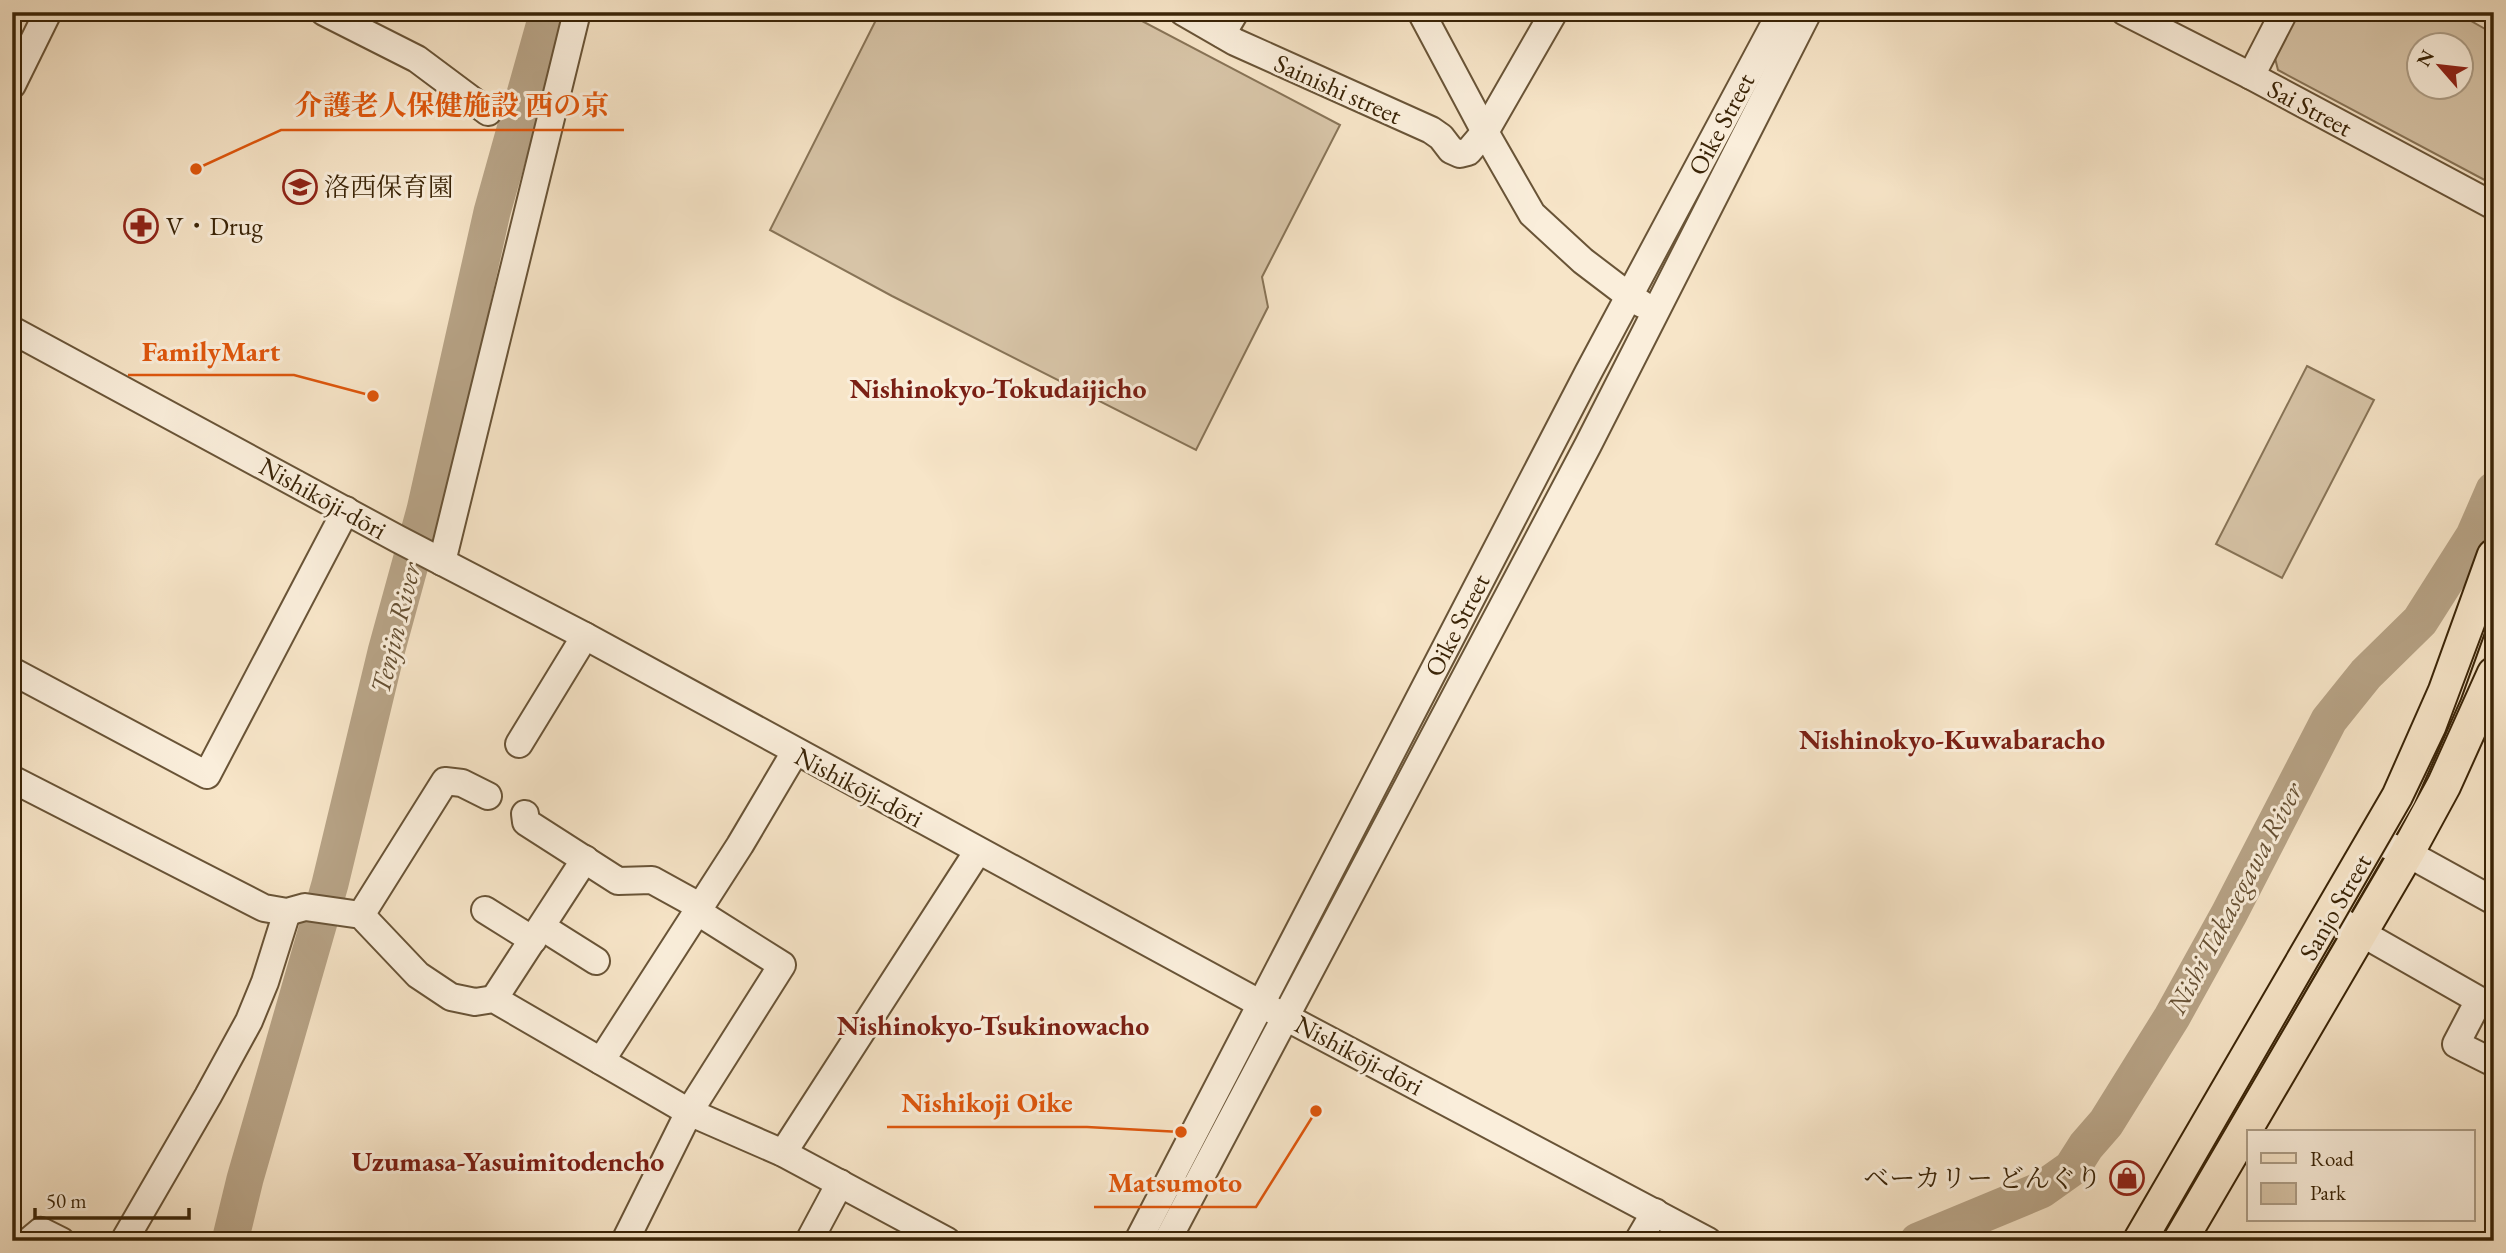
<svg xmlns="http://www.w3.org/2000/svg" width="2506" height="1253" font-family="'EB Garamond','Noto Serif JP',serif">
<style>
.green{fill:#d7c4a7;stroke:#887457;stroke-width:2;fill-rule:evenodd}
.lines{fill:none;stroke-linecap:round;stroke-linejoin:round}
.river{stroke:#b7a386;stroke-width:37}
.minor-casing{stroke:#695437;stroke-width:30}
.major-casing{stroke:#3a2407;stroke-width:37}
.minor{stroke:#faeedb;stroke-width:26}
.major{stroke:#f7e5c8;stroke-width:33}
.tram{stroke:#3a2407;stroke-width:2}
.labels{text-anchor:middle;stroke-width:6;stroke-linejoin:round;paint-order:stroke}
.street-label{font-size:26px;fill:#3a2407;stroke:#faeedb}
.poi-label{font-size:26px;fill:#3a2407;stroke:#faeedb;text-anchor:start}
.neighbourhood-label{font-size:28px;font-weight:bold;fill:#7a1f14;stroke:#faeedb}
.water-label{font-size:28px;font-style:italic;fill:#665033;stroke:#faeedb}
.leader{fill:none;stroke:#df560c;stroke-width:2.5}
.callout-dot{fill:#df560c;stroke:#faeedb;stroke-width:2.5}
.callout-label{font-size:28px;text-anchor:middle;font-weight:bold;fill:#df560c;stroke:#faeedb;stroke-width:6;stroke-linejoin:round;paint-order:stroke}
</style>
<rect width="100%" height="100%" fill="#f7e5c8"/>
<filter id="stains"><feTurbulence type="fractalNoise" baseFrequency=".00286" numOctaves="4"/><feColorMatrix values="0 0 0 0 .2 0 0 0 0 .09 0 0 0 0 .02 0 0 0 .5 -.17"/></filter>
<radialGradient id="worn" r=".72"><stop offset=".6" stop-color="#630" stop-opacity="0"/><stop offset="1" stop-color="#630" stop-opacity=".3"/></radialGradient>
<!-- green -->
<g class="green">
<path d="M880,12H1125L1340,125L1262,277L1268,307L1196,450L892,296L770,230Z"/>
<path d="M2298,12H2455L2494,34V185L2278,70L2275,58ZM2418,46H2460V88H2418Z"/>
<path d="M2307,366L2374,400L2282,578L2216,544Z"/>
</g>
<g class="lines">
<!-- river -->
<g class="river">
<path d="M230,1241L245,1179L330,884L386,652L425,510L492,212L548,12"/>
<path d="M1918,1241L2041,1190L2072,1168L2086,1146L2106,1123L2172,1017L2229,914L2329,720L2366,674L2420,621L2474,536L2494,490"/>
</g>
<!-- minor casing -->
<g class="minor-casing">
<g id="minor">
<path d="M324,12L417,59L488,112"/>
<path d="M1183,12L1235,42L1431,130L1441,137L1451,150L1460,154L1468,152L1485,132L1554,12"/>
<path d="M1421,12L1485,132L1532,214L1583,261L1629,296L1642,304"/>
<path d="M2125,12L2251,76L2494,206"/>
<path d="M1222,34L1235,12"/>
<path d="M2251,76L2284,12"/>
<path d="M12,85L48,12"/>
<path d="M12,330L398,539L585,636L1261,1004L1708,1241"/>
<path d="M442,562L577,12"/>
<path d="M12,671L207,775L346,510"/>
<path d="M519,744L585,636"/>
<path d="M12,779L264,908L287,912L305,907L361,915L418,975L451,997L475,1002L494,999L689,1112L783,1153L947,1241"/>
<path d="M525,814L526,822L618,881L652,880L701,907"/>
<path d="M2374,840L2407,853L2494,901"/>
<path d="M485,910L533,940"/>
<path d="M361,915L445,781L462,783L488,796"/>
<path d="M2330,915L2479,1000L2456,1044L2494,1063"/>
<path d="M542,927L596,961"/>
<path d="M494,999L585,859"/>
<path d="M601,1061L740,845L795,752"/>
<path d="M783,1153L978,851"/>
<path d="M29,1241L41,1231L61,1241"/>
<path d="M124,1241L208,1096L249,1021L265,982L287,912"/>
<path d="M625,1241L689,1112L782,965L698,912"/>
<path d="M809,1241L840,1183"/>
<path d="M1138,1241L1588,373L1781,12"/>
<path d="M1167,1241L1588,445L1808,12"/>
<path d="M1638,1241L1655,1212"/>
</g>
</g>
<!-- major casing -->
<g class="major-casing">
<g id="major">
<path d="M2140,1241L2399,796L2445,692L2494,556"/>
<path d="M2180,1241L2407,853L2444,785L2494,674"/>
</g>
</g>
<!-- minor -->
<use href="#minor" class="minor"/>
<!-- major -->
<use href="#major" class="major"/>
<!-- tram -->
<path class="tram" d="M2159,1241L2411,804L2445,733L2494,602"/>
</g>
<!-- icons -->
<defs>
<g id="school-ring" transform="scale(1.75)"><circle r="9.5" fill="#faeedb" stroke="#8f2418" stroke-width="1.5"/><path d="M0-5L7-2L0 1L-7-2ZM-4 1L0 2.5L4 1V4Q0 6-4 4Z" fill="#8f2418"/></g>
<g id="pharmacy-ring" transform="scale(1.75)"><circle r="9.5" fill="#faeedb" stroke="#8f2418" stroke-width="1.5"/><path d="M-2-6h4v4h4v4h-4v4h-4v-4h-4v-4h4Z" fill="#8f2418"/></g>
<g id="shop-ring" transform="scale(1.75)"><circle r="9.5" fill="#faeedb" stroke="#8f2418" stroke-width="1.5"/><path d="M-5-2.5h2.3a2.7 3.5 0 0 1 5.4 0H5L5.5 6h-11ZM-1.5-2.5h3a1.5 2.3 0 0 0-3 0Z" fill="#8f2418"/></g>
</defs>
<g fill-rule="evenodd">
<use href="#school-ring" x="300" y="187"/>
<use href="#pharmacy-ring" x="141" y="226"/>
<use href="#shop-ring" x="2127" y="1178"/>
</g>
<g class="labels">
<!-- street labels -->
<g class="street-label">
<text transform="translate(1338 89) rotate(24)" y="9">Sainishi street</text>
<text transform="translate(2310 108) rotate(28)" y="9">Sai Street</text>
<text transform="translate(1721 124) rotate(-62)" y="9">Oike Street</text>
<text transform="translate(323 498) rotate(29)" y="9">Nishikōji-dōri</text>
<text transform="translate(1457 625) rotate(-63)" y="9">Oike Street</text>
<text transform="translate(859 787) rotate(28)" y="9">Nishikōji-dōri</text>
<text transform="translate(2335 907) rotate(-60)" y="9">Sanjo Street</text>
<text transform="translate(1359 1055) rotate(28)" y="9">Nishikōji-dōri</text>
</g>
<!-- poi labels -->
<g class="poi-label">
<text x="324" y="196">洛西保育園</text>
<text x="166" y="235">V・Drug</text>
<text x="2102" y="1187" text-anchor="end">ベーカリー どんぐり</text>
</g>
<!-- neighbourhood labels -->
<g class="neighbourhood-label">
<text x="998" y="398">Nishinokyo-Tokudaijicho</text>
<text x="1952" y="749">Nishinokyo-Kuwabaracho</text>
<text x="993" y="1035">Nishinokyo-Tsukinowacho</text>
<text x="508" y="1171">Uzumasa-Yasuimitodencho</text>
</g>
<!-- water labels -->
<g class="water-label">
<text transform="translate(395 628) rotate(-76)" y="10">Tenjin River</text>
<text transform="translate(2234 898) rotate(-62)" y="10">Nishi Takasegawa River</text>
</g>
</g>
<!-- callouts -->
<path class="leader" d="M196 169L281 130H624M373 396L294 375H128M1181 1132L1087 1127H887M1316 1111L1256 1207H1094"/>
<g class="callout-dot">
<circle cx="196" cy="169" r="7"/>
<circle cx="373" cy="396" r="7"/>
<circle cx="1181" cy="1132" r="7"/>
<circle cx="1316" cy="1111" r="7"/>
</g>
<g class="callout-label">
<text x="452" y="115">介護老人保健施設 西の京</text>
<text x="211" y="361">FamilyMart</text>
<text x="987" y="1112">Nishikoji Oike</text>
<text x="1175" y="1192">Matsumoto</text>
</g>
<!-- margin -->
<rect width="2506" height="1253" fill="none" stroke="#f7e5c8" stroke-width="42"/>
<rect x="14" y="14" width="2478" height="1225" fill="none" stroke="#3a2407" stroke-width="3.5"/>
<rect x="21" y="21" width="2464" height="1211" fill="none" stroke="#3a2407" stroke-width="2"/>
<!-- legend -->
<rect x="2247" y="1130" width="228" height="91" fill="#faeedb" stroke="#ad9d86" stroke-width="2"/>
<rect x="2261" y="1153" width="35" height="10" fill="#f7e5c8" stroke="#ad9d86" stroke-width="2"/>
<text x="2310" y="1166" font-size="21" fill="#3a2407">Road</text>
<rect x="2261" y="1183" width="35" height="21" fill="#d7c4a7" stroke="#ad9d86" stroke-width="2"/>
<text x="2310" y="1200" font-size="21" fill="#3a2407">Park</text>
<!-- north arrow -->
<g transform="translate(2440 66) rotate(298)"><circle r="33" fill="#faeedb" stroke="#ad9d86" stroke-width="2"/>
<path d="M0-5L12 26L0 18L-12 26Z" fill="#8f2418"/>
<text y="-10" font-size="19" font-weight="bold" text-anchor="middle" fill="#3a2407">N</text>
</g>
<!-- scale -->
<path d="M35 1208v10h154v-10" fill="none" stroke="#3a2407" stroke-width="3.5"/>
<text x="46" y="1208" font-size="21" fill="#3a2407" stroke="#faeedb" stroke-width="5" paint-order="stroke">50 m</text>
<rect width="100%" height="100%" filter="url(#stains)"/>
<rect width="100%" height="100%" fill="url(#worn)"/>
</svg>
